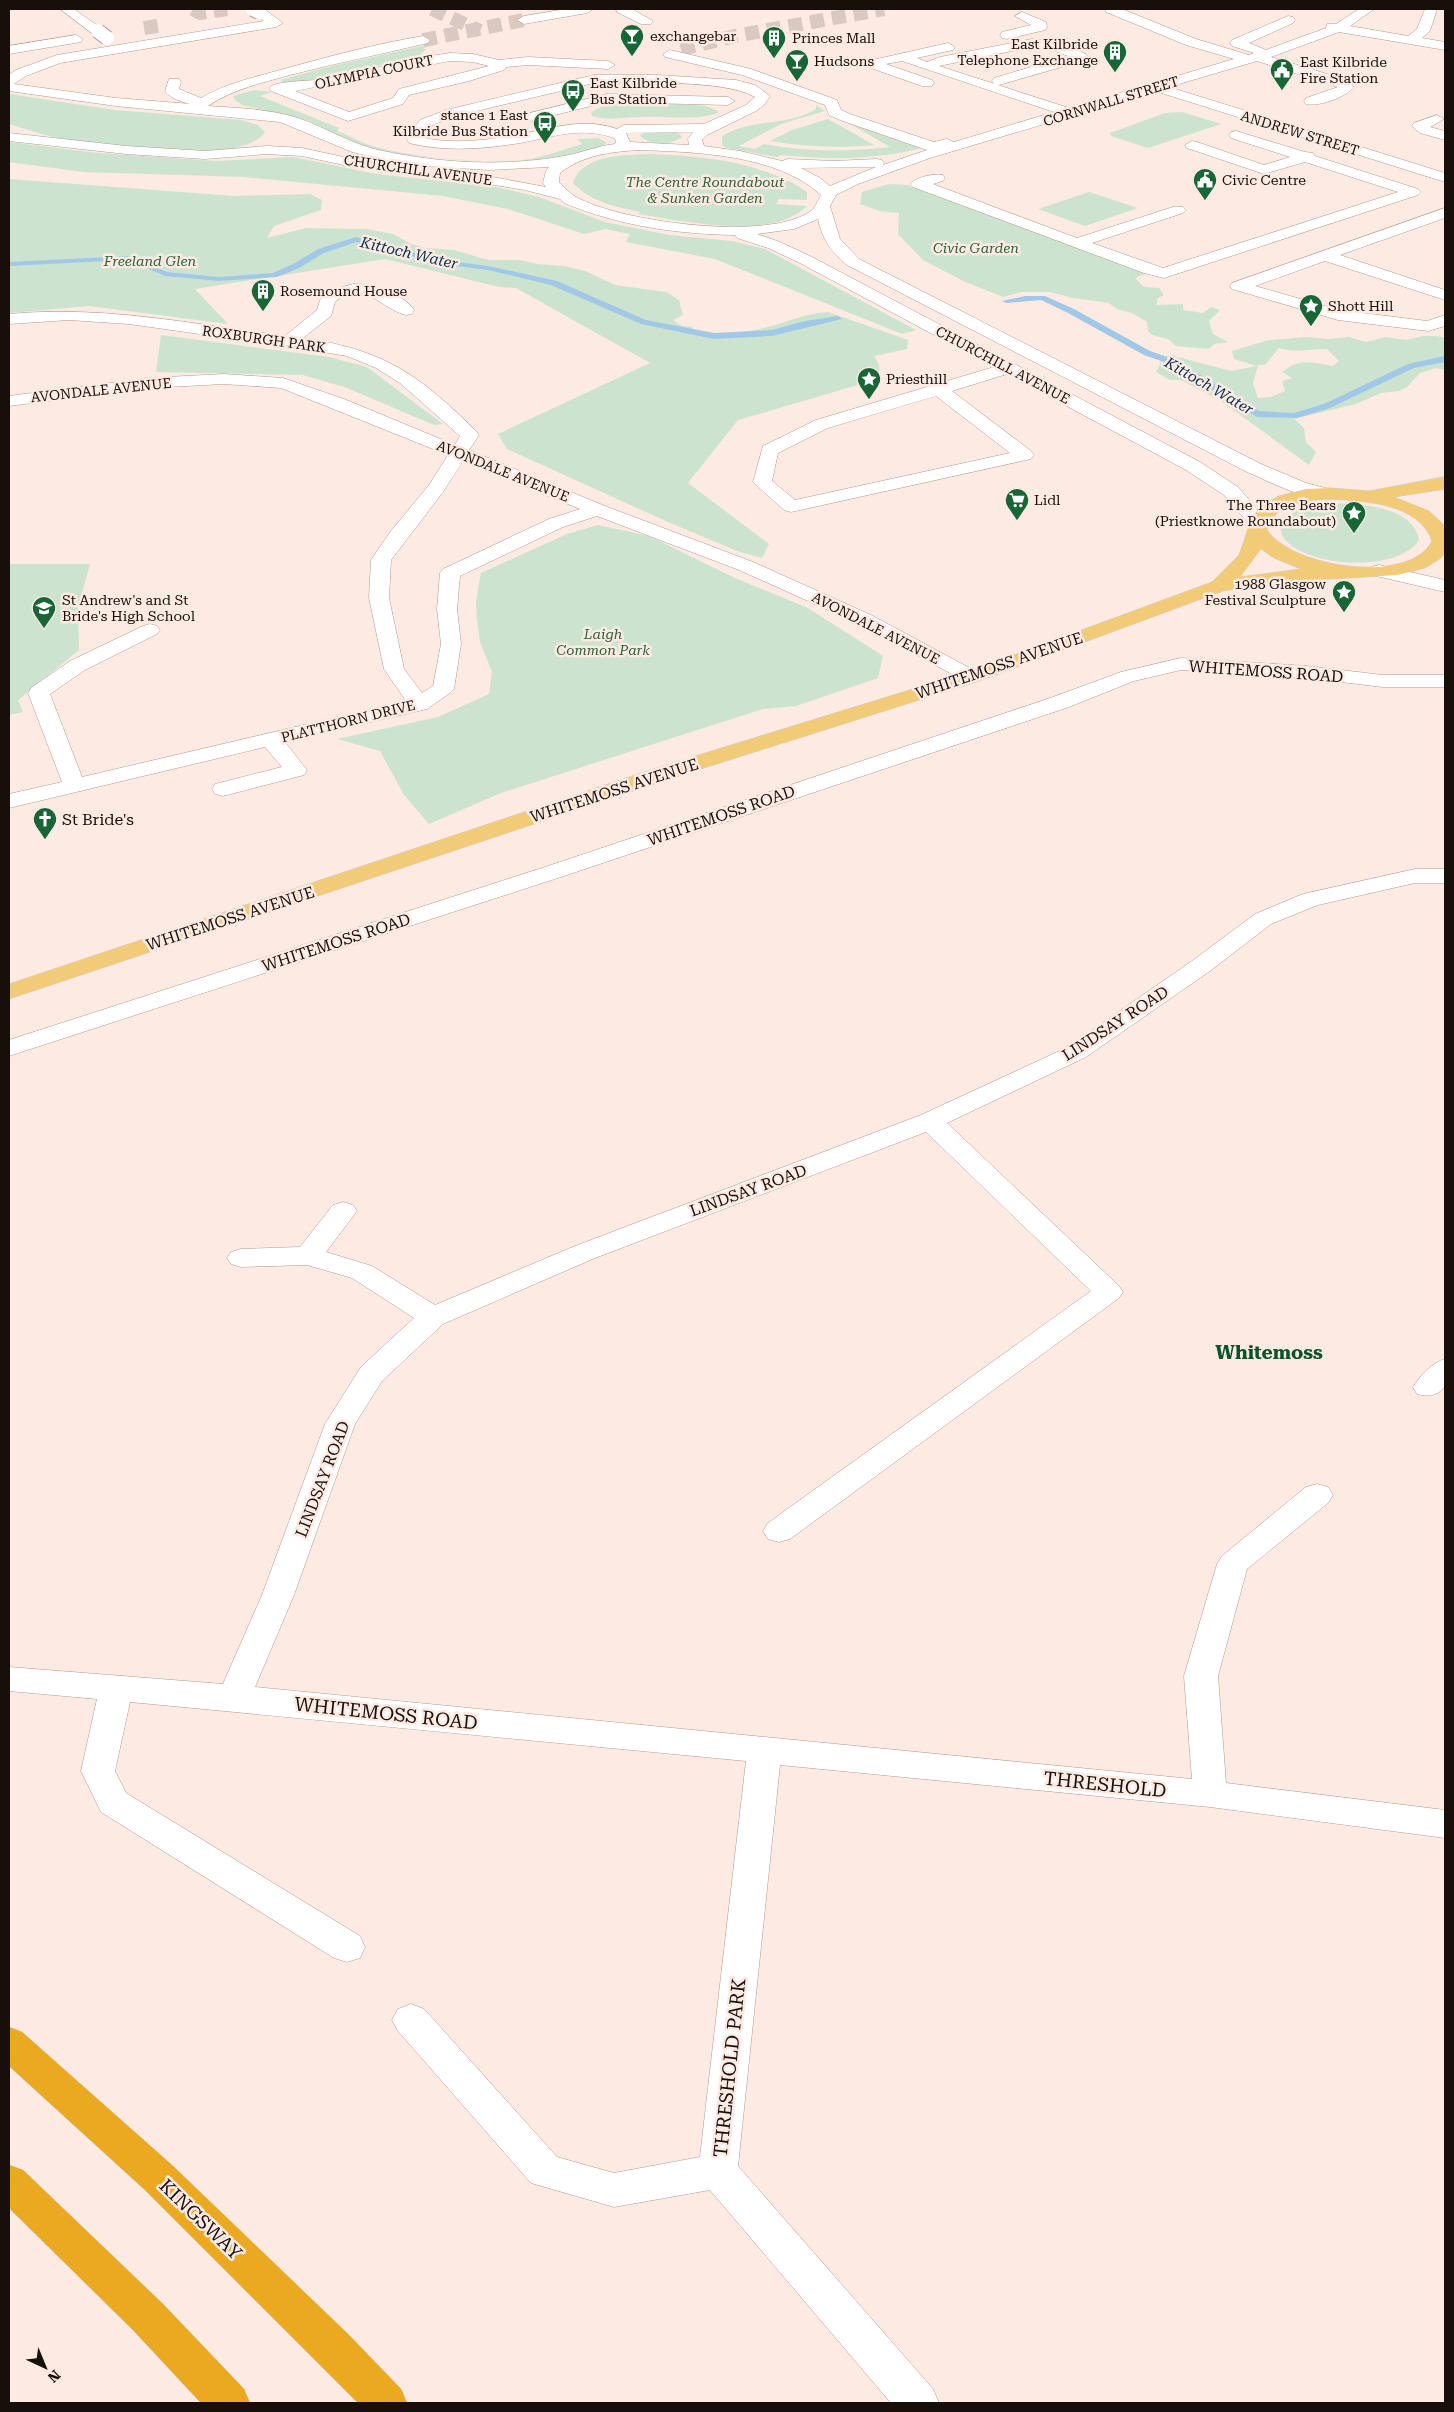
<svg xmlns="http://www.w3.org/2000/svg" width="1454" height="2412" font-family="'Roboto Serif',serif">
<style>
.green{fill:#cce4cf;fill-rule:evenodd}
.lines{fill:none;stroke-linecap:round;stroke-linejoin:round}
.stream{fill:#a2c8e7;fill-rule:evenodd}
.minor-tunnel{stroke:#dac9c3;stroke-width:14;stroke-dasharray:14 8;stroke-linecap:butt}
.minor-casing{stroke:#b59a8f;stroke-width:1}
.major-casing{stroke:#d1cfce;stroke-width:1}
.highway-casing{stroke:#d1cfce;stroke-width:1}
.minor{fill:#fff;fill-rule:evenodd}
.major{fill:#f2cb79;fill-rule:evenodd}
.highway{fill:#eaa920;fill-rule:evenodd}
.minor-bridge-casing{stroke:#b59a8f;stroke-width:16;stroke-linecap:butt}
.minor-bridge{stroke:#fff;stroke-width:14}
.labels{text-anchor:middle;stroke-width:5;stroke-linejoin:round;paint-order:stroke}
.far-poi-label{font-size:14px;fill:#180f0b;stroke:#fceae3;text-anchor:start}
.far-street-label{font-size:14px;fill:#180f0b;stroke:#fceae3}
.far-park-label{font-size:14px;font-style:italic;fill:#2c6136;stroke:#fceae3}
.far-water-label{font-size:15px;font-style:italic;fill:#002d4b;stroke:#fceae3}
.street-label{font-size:16px;fill:#180f0b;stroke:#fceae3}
.poi-label{font-size:16px;fill:#180f0b;stroke:#fceae3;text-anchor:start}
.quarter-label{font-size:19px;font-weight:bold;fill:#085428;stroke:#fceae3}
.near-street-label{font-size:19px;fill:#180f0b;stroke:#fceae3}
</style>
<rect width="100%" height="100%" fill="#fceae3"/>
<!-- green -->
<g class="green">
<path d="M431,44L436,45L423,48L426,50L418,56L301,84H287L280,80L328,67Z"/>
<path d="M254,90L272,92L260,96L339,128L337,131C349,135 359,142 372,146C410,157 491,166 530,159C547,156 565,149 582,144L577,139L598,138L607,143L600,147L545,160L504,163L412,156L375,150L353,143L309,121L242,105L235,100L233,96Z"/>
<path d="M9,94L115,110L241,120L258,125L265,132C243,165 117,147 79,142C55,139 32,131 9,124Z"/>
<path d="M642,103L680,104L706,106L718,111V113C695,121 667,116 643,117C624,117 610,121 592,116L591,112L605,105Z"/>
<path d="M816,105L825,111L781,124L739,146L755,149L764,144C806,152 847,152 890,147L845,121L923,148C871,160 834,160 781,155L777,157L727,148L722,145V136C751,118 788,127 816,109Z"/>
<path d="M1182,112L1221,124L1148,148L1111,136L1110,133L1165,113Z"/>
<path d="M828,119L874,145C839,148 805,147 770,141L792,130Z"/>
<path d="M648,131L678,132L682,137C673,145 647,146 640,135Z"/>
<path d="M9,142L98,153L217,161L293,157L377,174L496,187L539,197L605,222L669,235L732,241L765,249L916,330L902,334L715,259L626,242L630,234L605,229L584,234L508,209L443,196L244,177L83,172L9,162Z"/>
<path d="M651,154C704,156 763,162 807,192V200L779,199L776,204L807,206C773,241 682,221 638,214L640,212C617,207 590,202 573,183C581,154 627,155 651,154Z"/>
<path d="M9,179L234,196L310,194L322,200L321,210L274,226L267,238L306,228L366,229L393,234L411,244L425,248L454,250L488,260H520L537,264L564,266L585,271L615,285L666,292L679,300L683,315L673,320L682,326L693,327L690,334C713,336 737,334 760,329C783,324 805,313 828,312L908,340L907,349L874,356C880,365 882,370 875,380L738,420L688,483L769,544L762,558L737,551L668,522L507,449L498,434L650,363L516,288L499,287L385,259L195,289L228,324L89,306L9,313Z"/>
<path d="M889,184L907,185L1148,273L1135,278L1144,287L1159,288L1164,295L1158,298L1156,305L1183,304V310L1203,313L1211,307L1220,310L1209,321L1213,334L1228,342L1214,344L1209,349L1176,346L1168,339L1152,335L1148,331L1147,322L1132,313L1117,309L1109,303L1073,298L1050,292H1021L1003,297L963,281L923,260L898,234L899,213L880,211L860,204L862,192Z"/>
<path d="M1089,192L1138,208L1085,226L1038,209Z"/>
<path d="M161,335L329,357L367,367L443,424L434,425L347,388L303,375L156,372Z"/>
<path d="M1423,336H1437L1445,338V370L1436,368L1420,373L1407,387L1399,391L1381,393L1356,404L1294,419L1304,428L1306,442L1316,452L1309,465L1221,401L1181,380H1170L1156,372L1164,357L1170,355L1231,371L1257,366L1234,359L1232,351L1269,340L1307,337L1329,339L1349,337L1366,342L1385,337L1406,340ZM1279,348C1294,353 1311,349 1327,349L1339,361L1333,366C1314,362 1298,358 1282,372L1292,378L1282,381L1285,391L1271,397L1258,398L1253,383L1258,365H1265Z"/>
<path d="M1333,503C1361,504 1413,506 1419,540C1399,573 1304,568 1283,537C1281,534 1281,529 1280,526C1291,507 1313,505 1333,503Z"/>
<path d="M598,525L649,536L735,578L808,608L883,656L878,678L796,706L763,709L501,793L429,824L404,795L380,751L337,739L438,717L489,694L492,672L480,642L477,620L476,601L481,573L567,534Z"/>
<path d="M9,564H90L78,607L79,650L18,700L23,712L9,715Z"/>
</g>
<g class="lines">
<!-- stream -->
<g class="stream">
<path d="M356,237L441,260L488,266L557,281L646,320L714,333L772,330L805,321L838,316L842,319L772,336L714,339L641,324L551,285L488,270L441,264L356,242L324,253L299,268L277,277L219,281L165,276L128,260L9,266V262L129,256L167,272L219,277L273,273L293,264L318,249Z"/>
<path d="M1025,296H1045L1074,309L1150,351L1176,360L1259,411L1294,413L1324,404L1408,364L1445,356V362L1414,368L1330,408L1297,418L1257,417L1170,364L1144,355L1068,313L1041,300L1006,303L1002,301Z"/>
</g>
<!-- minor-tunnel -->
<g class="minor-tunnel">
<path d="M193,9L200,13L227,9"/>
<path d="M432,9L480,31"/>
<path d="M144,28L163,25"/>
<path d="M423,40L524,20"/>
<path d="M681,49L735,36L884,9"/>
</g>
<!-- minor casing -->
<g class="minor-casing">
<g id="minor">
<path d="M60,9H74L105,31L103,34H93Z"/>
<path d="M254,9H264L283,23L276,27L60,63L26,76L14,84L116,98L191,104C182,102 171,99 165,91L169,79H179L181,82L179,89L201,98C227,83 255,77 284,69C330,56 376,44 423,36L430,40L428,43C382,54 336,63 290,75C262,83 233,89 208,106C238,108 270,109 298,118C327,128 352,145 383,151C440,163 506,167 564,156C581,153 597,146 615,144L616,141L614,138C582,126 552,137 520,143C483,149 445,152 409,143L406,137L420,120L446,110L594,75H657L736,80L755,85L770,96L764,105L756,111L707,135L702,140L704,146L740,151L782,161L788,159L834,161L877,159L882,160L884,163L883,165L927,150L840,120L829,115L825,105L742,75L665,57L663,54L670,50L751,69L837,100L841,110L850,114L934,142L947,139L954,142L1054,112L902,61L886,64L932,80L934,83L932,86H922L868,67L866,64L868,61L948,43L955,47L953,50L917,58L927,62L940,57L1032,39L1060,43L1086,54L1088,57L1086,60L999,85L994,84L992,81L994,78L1068,56L1052,50L1032,47L939,66L1069,108L1234,59L1186,45L1106,12L1105,9H1122L1196,39L1249,55L1254,53L1232,46L1230,43L1232,40L1288,16L1293,17L1295,20L1293,23L1249,43L1266,50L1271,48L1326,28L1327,24H1336L1359,9H1374L1350,26L1408,36L1417,29L1425,9H1437L1430,31L1422,38L1445,42V50L1339,32L1271,57L1347,80L1354,87C1346,97 1319,107 1306,104L1304,101L1306,98L1338,87L1257,61L1169,87L1445,173V182L1155,91L930,158L858,184L836,195L830,206L840,239L859,259L1261,464L1306,483L1333,490L1335,494L1333,498C1310,504 1269,481 1247,472L847,265C832,253 822,239 818,219L794,229L757,234L780,242L810,256L1200,462L1238,487L1268,522L1265,526H1251L1224,495L1186,470L1007,374L952,391L1031,451L1034,455L1031,459L791,512L784,510L753,482L763,446L816,420L994,367L798,262L768,248L737,238L735,235C676,234 620,226 564,203L560,199L525,190L482,183L475,179L482,175L546,187L543,183L546,171L549,167L489,170L408,165L352,152L280,122L116,106L9,91V75L16,70L57,55L264,21L253,12ZM594,83C632,83 725,79 755,97L746,105L704,124L624,125L617,129C585,117 553,128 521,134C490,140 452,145 420,137L430,126L456,116ZM693,132L688,139L689,145L630,142L626,133ZM638,150C695,152 777,154 821,195C818,200 815,208 811,211C768,242 621,222 576,197C570,194 564,187 559,182L560,173C583,155 610,152 638,150ZM876,167L830,186L820,178L801,168ZM936,396L1010,453L795,500L772,481L778,453L828,428Z"/>
<path d="M566,9H593L587,13L524,24L517,20L524,16Z"/>
<path d="M616,9H632L653,21L651,24H641L617,12Z"/>
<path d="M1022,12L1046,22L1047,27L1045,30L1007,39L1002,38L1000,35L1002,32L1031,25L1015,16Z"/>
<path d="M76,35L83,39L81,42L9,54V46Z"/>
<path d="M450,53L473,54L499,60L528,57L608,61L615,65L608,69L528,65L506,67L504,70L469,81L409,95L403,104L348,121L271,91L269,88C274,81 307,81 317,80C362,73 405,59 450,53ZM450,61L473,62L489,66L399,89L393,98L349,112L295,91Z"/>
<path d="M607,94L728,97L735,101L728,105L607,102L531,121L524,117L526,114Z"/>
<path d="M1437,115L1444,119L1430,127L1445,131V140L1420,133L1412,126L1414,123Z"/>
<path d="M1236,131L1305,152L1313,153L1315,156L1418,189L1421,192L1418,195L1164,278L1144,273L913,187L910,184C916,177 935,173 943,175L945,178L943,181L933,184L1077,238L1173,207H1183L1186,210L1183,213L1092,243L1163,268L1398,192L1305,162L1264,174L1187,148L1185,145L1192,141L1197,142L1264,165L1290,157L1231,138L1229,135L1231,132Z"/>
<path d="M9,133L126,146L205,151L267,146L302,148L362,161L364,164L357,168L302,156L267,154L205,159L126,154L9,141Z"/>
<path d="M1445,208V218L1340,255L1445,290V300L1325,261L1255,286L1339,310L1427,321L1445,315V326L1428,331L1338,320L1232,289L1230,286L1232,283Z"/>
<path d="M353,284C372,283 404,294 414,310L412,314L406,315C381,309 362,277 335,302L331,316L303,338C385,350 418,374 476,431L479,435L469,450L605,506L753,562L871,615L979,673L983,677L979,681L972,683L965,681L857,623L739,570L597,516L563,527L460,576L457,609L461,644L454,689L450,693L427,709L285,742L307,770L304,775L223,796L215,794L212,789L215,784L282,767L265,747L9,808V794L62,782L28,693L31,688L70,661L143,626L150,624L157,626L160,630L157,634L85,670L50,694L82,777L406,701L384,669L369,598L371,560L391,531L429,485L448,455L281,388L224,384L148,388L9,406V396L148,378L224,374L283,378L344,399L455,445L460,436L400,383L376,368L347,356L299,348L129,324L69,320L9,324V314C102,305 193,324 285,336L317,310L320,300L327,292ZM463,461L580,509L549,519L443,569L440,573L437,609L441,644L433,686L422,693L404,669L389,598L391,560L443,492Z"/>
<path d="M1379,565L1445,580V592L1372,575L1369,571L1372,567Z"/>
<path d="M1181,658L1307,666L1383,675H1445V687H1383L1307,678L1181,670L1134,681L1069,707L564,876L9,1056V1040L548,866L1053,697L1121,672Z"/>
<path d="M1415,869H1445V883H1415L1318,905L1271,924L1210,971L1086,1057L947,1123L1119,1286L1123,1292L1119,1298L790,1539L779,1542L768,1539L763,1531L768,1523L1091,1291L926,1132L595,1258L443,1324L382,1381L355,1424L294,1595L255,1687L1192,1779L1184,1676L1217,1564L1222,1556L1306,1487L1317,1484L1328,1487L1333,1495L1328,1503L1247,1569L1218,1676L1226,1783L1445,1810V1838L1210,1807L780,1765L738,2166L933,2389L939,2403H891L710,2190L614,2207L531,2183L398,2031L392,2020L398,2009L411,2004L424,2009L557,2157L614,2173L700,2157L746,1761L130,1702L115,1771L126,1793L360,1936L365,1947L360,1958L347,1962L334,1958L101,1812L81,1771L97,1699L9,1691V1667L223,1684L262,1595L325,1424L361,1367L414,1318L352,1278L307,1265L241,1267L231,1264L227,1258L231,1252L241,1249L300,1247L333,1205L343,1202L353,1205L357,1211L326,1252L372,1266L435,1305L575,1246L921,1115L1068,1047L1192,961L1255,914L1303,894Z"/>
<path d="M1445,1359V1387C1436,1396 1430,1397 1417,1394L1413,1387C1421,1375 1431,1363 1445,1359Z"/>
</g>
</g>
<!-- major casing -->
<g class="major-casing">
<path id="major" d="M1445,477V489L1394,497L1429,511L1445,526V552L1441,558L1425,568L1397,575L1282,582L1223,591L979,681L666,780L9,999V984L650,770L965,673L1212,582L1239,555L1250,523L1258,508L1279,496L1306,489L1330,488L1369,491ZM1330,499C1364,501 1419,503 1432,541C1409,586 1291,567 1267,530C1275,502 1305,501 1330,499ZM1261,549L1274,558L1301,569L1240,577Z"/>
</g>
<!-- highway casing -->
<g class="highway-casing">
<g id="highway">
<path d="M9,2027L22,2032L173,2166L348,2334L401,2389L407,2403H358L145,2190L9,2066Z"/>
<path d="M9,2165L23,2170L163,2304L244,2389L250,2403H201L133,2330L9,2208Z"/>
</g>
</g>
<!-- minor -->
<use href="#minor" class="minor"/>
<!-- major -->
<use href="#major" class="major"/>
<!-- highway -->
<use href="#highway" class="highway"/>
<!-- minor-bridge casing -->
<g class="minor-bridge-casing">
<g id="minor-bridge">
<path d="M253,9L259,12"/>
<path d="M98,31L107,38"/>
</g>
</g>
<!-- minor-bridge -->
<use href="#minor-bridge" class="minor-bridge"/>
</g>
<!-- icons -->
<defs>
<g id="bar-pin" transform="scale(1.25)"><path d="M0 17L-7.5 6A9.5 9.5 0 1 1 7.5 6Z" fill="#186636" stroke="#fceae3"/><path d="M-6-5H6L.8 .8V4.5H3.5V6h-7V4.5H-.8V.8Z" fill="#fff"/></g>
<g id="building-pin" transform="scale(1.25)"><path d="M0 17L-7.5 6A9.5 9.5 0 1 1 7.5 6Z" fill="#186636" stroke="#fceae3"/><path d="M-4-6H4V6H1V3H-1V6H-4ZM-2.5-4.3h1.7v1.8h-1.7ZM.8-4.3h1.7v1.8H.8ZM-2.5-1h1.7V.8h-1.7ZM.8-1h1.7V.8H.8Z" fill="#fff"/></g>
<g id="civic-pin" transform="scale(1.25)"><path d="M0 17L-7.5 6A9.5 9.5 0 1 1 7.5 6Z" fill="#186636" stroke="#fceae3"/><path d="M-.6-6.5H3V-4.5H.6V-3L4-1V1h2V6H-6V1h2V-1L-.6-3ZM-1.2 2.5V6h2.4V2.5Z" fill="#fff"/></g>
<g id="bus-pin" transform="scale(1.25)"><path d="M0 17L-7.5 6A9.5 9.5 0 1 1 7.5 6Z" fill="#186636" stroke="#fceae3"/><path d="M-5-6H5V4H4V6H2V4H-2V6H-4V4H-5ZM-3.5-4V0h7V-4ZM-3.5 1.2v1.5H-2V1.2ZM2 1.2v1.5H3.5V1.2Z" fill="#fff"/></g>
<g id="sight-pin" transform="scale(1.25)"><path d="M0 17L-7.5 6A9.5 9.5 0 1 1 7.5 6Z" fill="#186636" stroke="#fceae3"/><path d="M0-6L1.8-2.2L6-1.7L2.9 1.2L3.7 5.4L0 3.3L-3.7 5.4L-2.9 1.2L-6-1.7L-1.8-2.2Z" fill="#fff"/></g>
<g id="supermarket-pin" transform="scale(1.25)"><path d="M0 17L-7.5 6A9.5 9.5 0 1 1 7.5 6Z" fill="#186636" stroke="#fceae3"/><path d="M-6-5.5h2.5l.6 2H6L4.5 2H-2.5L-4.4-4H-6ZM-1.5 3.2a1.3 1.3 0 1 0 .1 0ZM3 3.2a1.3 1.3 0 1 0 .1 0Z" fill="#fff"/></g>
<g id="school-pin" transform="scale(1.25)"><path d="M0 17L-7.5 6A9.5 9.5 0 1 1 7.5 6Z" fill="#186636" stroke="#fceae3"/><path d="M0-5L7-2L0 1L-7-2ZM-4 1L0 2.5L4 1V4Q0 6-4 4Z" fill="#fff"/></g>
<g id="church-pin" transform="scale(1.25)"><path d="M0 17L-7.5 6A9.5 9.5 0 1 1 7.5 6Z" fill="#186636" stroke="#fceae3"/><path d="M-1.2-6h2.4v3.5h3.3v2.4h-3.3V6h-2.4V-.1h-3.3v-2.4h3.3Z" fill="#fff"/></g>
</defs>
<g fill-rule="evenodd">
<use href="#bar-pin" x="632" y="36"/>
<use href="#building-pin" x="774" y="38"/>
<use href="#building-pin" x="1115" y="52"/>
<use href="#bar-pin" x="797" y="61"/>
<use href="#civic-pin" x="1282" y="70"/>
<use href="#bus-pin" x="573" y="91"/>
<use href="#bus-pin" x="545" y="123"/>
<use href="#civic-pin" x="1205" y="180"/>
<use href="#building-pin" x="263" y="291"/>
<use href="#sight-pin" x="1311" y="306"/>
<use href="#sight-pin" x="869" y="379"/>
<use href="#supermarket-pin" x="1017" y="500"/>
<use href="#sight-pin" x="1354" y="513"/>
<use href="#sight-pin" x="1344" y="592"/>
<use href="#school-pin" x="44" y="608"/>
<use href="#church-pin" x="45" y="819"/>
</g>
<g class="labels">
<!-- far-poi labels -->
<g class="far-poi-label">
<text x="650" y="41">exchangebar</text>
<text x="792" y="43">Princes Mall</text>
<text x="1098" y="49" text-anchor="end">East Kilbride<tspan x="1098" dy="16">Telephone Exchange</tspan></text>
<text x="814" y="66">Hudsons</text>
<text x="1300" y="67">East Kilbride<tspan x="1300" dy="16">Fire Station</tspan></text>
<text x="590" y="88">East Kilbride<tspan x="590" dy="16">Bus Station</tspan></text>
<text x="528" y="120" text-anchor="end">stance 1 East<tspan x="528" dy="16">Kilbride Bus Station</tspan></text>
<text x="1222" y="185">Civic Centre</text>
<text x="280" y="296">Rosemound House</text>
<text x="1328" y="311">Shott Hill</text>
<text x="886" y="384">Priesthill</text>
<text x="1034" y="505">Lidl</text>
<text x="1336" y="510" text-anchor="end">The Three Bears<tspan x="1336" dy="16">(Priestknowe Roundabout)</tspan></text>
<text x="1326" y="589" text-anchor="end">1988 Glasgow<tspan x="1326" dy="16">Festival Sculpture</tspan></text>
<text x="62" y="605">St Andrew's and St<tspan x="62" dy="16">Bride's High School</tspan></text>
</g>
<!-- far-street labels -->
<g class="far-street-label">
<text transform="translate(374 72) rotate(-12)" y="5">OLYMPIA COURT</text>
<text transform="translate(1111 101) rotate(-17)" y="5">CORNWALL STREET</text>
<text transform="translate(1300 133) rotate(17)" y="5">ANDREW STREET</text>
<text transform="translate(418 170) rotate(8)" y="5">CHURCHILL AVENUE</text>
<text transform="translate(264 339) rotate(8)" y="5">ROXBURGH PARK</text>
<text transform="translate(1003 365) rotate(28)" y="5">CHURCHILL AVENUE</text>
<text transform="translate(101 390) rotate(-6)" y="5">AVONDALE AVENUE</text>
<text transform="translate(503 471) rotate(22)" y="5">AVONDALE AVENUE</text>
<text transform="translate(876 628) rotate(27)" y="5">AVONDALE AVENUE</text>
<text transform="translate(348 721) rotate(-14)" y="5">PLATTHORN DRIVE</text>
</g>
<!-- far-park labels -->
<g class="far-park-label">
<text x="705" y="187">The Centre Roundabout<tspan x="705" dy="16">&amp; Sunken Garden</tspan></text>
<text x="976" y="253">Civic Garden</text>
<text x="150" y="266">Freeland Glen</text>
<text x="603" y="639">Laigh<tspan x="603" dy="16">Common Park</tspan></text>
</g>
<!-- far-water labels -->
<g class="far-water-label">
<text transform="translate(409 253) rotate(13)" y="5">Kittoch Water</text>
<text transform="translate(1209 386) rotate(30)" y="5">Kittoch Water</text>
</g>
<!-- street labels -->
<g class="street-label">
<text transform="translate(999 665) rotate(-19)" y="6">WHITEMOSS AVENUE</text>
<text transform="translate(1266 671) rotate(4)" y="6">WHITEMOSS ROAD</text>
<text transform="translate(614 790) rotate(-18)" y="6">WHITEMOSS AVENUE</text>
<text transform="translate(721 815) rotate(-19)" y="6">WHITEMOSS ROAD</text>
<text transform="translate(230 918) rotate(-18)" y="6">WHITEMOSS AVENUE</text>
<text transform="translate(336 942) rotate(-18)" y="6">WHITEMOSS ROAD</text>
<text transform="translate(1115 1023) rotate(-33)" y="6">LINDSAY ROAD</text>
<text transform="translate(748 1190) rotate(-20)" y="6">LINDSAY ROAD</text>
<text transform="translate(322 1479) rotate(-69)" y="6">LINDSAY ROAD</text>
</g>
<!-- poi labels -->
<g class="poi-label">
<text x="62" y="825">St Bride's</text>
</g>
<!-- quarter labels -->
<g class="quarter-label">
<text x="1269" y="1359">Whitemoss</text>
</g>
<!-- near-street labels -->
<g class="near-street-label">
<text transform="translate(386 1713) rotate(6)" y="7">WHITEMOSS ROAD</text>
<text transform="translate(1105 1784) rotate(6)" y="7">THRESHOLD</text>
<text transform="translate(729 2068) rotate(-84)" y="7">THRESHOLD PARK</text>
<text transform="translate(201 2219) rotate(44)" y="7">KINGSWAY</text>
</g>
</g>
<!-- border -->
<rect width="1454" height="2412" fill="none" stroke="#180f0b" stroke-width="20"/>
<!-- north arrow -->
<g transform="translate(45 2367) rotate(136)" stroke="#fceae3" stroke-width="4" paint-order="stroke">
<path d="M0-4L9 19L0 12L-9 19Z" fill="#180f0b"/>
<text y="-8" font-size="14" font-weight="bold" text-anchor="middle" fill="#180f0b">N</text>
</g>
</svg>
